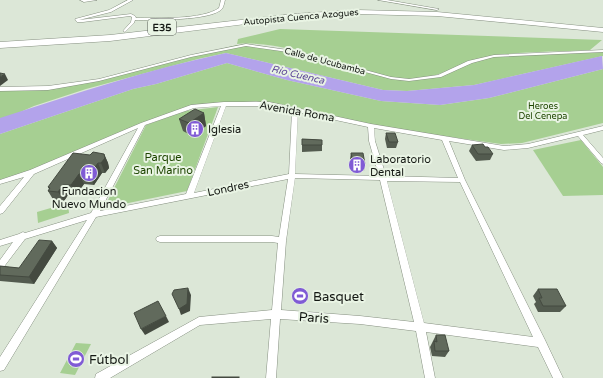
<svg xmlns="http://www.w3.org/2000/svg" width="603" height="378" font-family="'Varela Round',sans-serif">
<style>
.green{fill:#a6cf92}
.water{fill:#b3a3eb}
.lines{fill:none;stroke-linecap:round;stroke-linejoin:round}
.street-casing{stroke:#869081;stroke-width:1}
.highway-casing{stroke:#869081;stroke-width:1}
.street{fill:#fff;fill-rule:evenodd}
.highway{fill:#fff;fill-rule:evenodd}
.wall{fill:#535b4f}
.shaded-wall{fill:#444a40}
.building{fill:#616a5c;stroke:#444a40}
.labels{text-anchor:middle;stroke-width:4;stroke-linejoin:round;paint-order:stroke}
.far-street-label{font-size:9px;fill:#141813;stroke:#e9f4e4}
.far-park-label{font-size:9px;fill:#1e4500;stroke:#e9f4e4}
.shield{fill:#e9f4e4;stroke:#545a52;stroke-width:1}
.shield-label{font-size:10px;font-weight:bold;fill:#141813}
.far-water-label{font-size:10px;font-style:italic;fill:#5c4498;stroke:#e9f4e4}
.street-label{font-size:11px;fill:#141813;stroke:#e9f4e4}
.poi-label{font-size:11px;fill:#141813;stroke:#e9f4e4;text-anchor:start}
.park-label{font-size:11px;fill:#1e4500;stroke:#e9f4e4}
.near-poi-label{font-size:13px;fill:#141813;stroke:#e9f4e4;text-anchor:start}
.near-street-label{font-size:13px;fill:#141813;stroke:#e9f4e4}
</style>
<rect width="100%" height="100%" fill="#dce7d7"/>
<!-- green -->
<g class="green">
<path d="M280,29L602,40L590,50C559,52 523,51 493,56C464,60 439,80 409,79C351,76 295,39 237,44L238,39Z"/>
<path d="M237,45H255L295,52L391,78L409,80L439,76L470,62L494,56L603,51V56L474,85L407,91L383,90L226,53L198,59L86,89L34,106L0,121V89L48,88L99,80L191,56Z"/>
<path d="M227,63L287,80L381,101L440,105L489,98L603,69V123L522,143L501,144L371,126L256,101L193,106L163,116L31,170L0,180V134L133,89L156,84Z"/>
<path d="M218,107L187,191L104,208L146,125L185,111Z"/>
<path d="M581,140L603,167V195L563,196L533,150Z"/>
<path d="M68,203L69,213L38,223L37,212Z"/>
<path d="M76,343L91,344L75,375L60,373Z"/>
</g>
<!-- water -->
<path class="water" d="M226,53L383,90L407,91L474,85L602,56L603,69L489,98L440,105L381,101L287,80L227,63L156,84L133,89L0,134V118C75,94 149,69 226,53Z"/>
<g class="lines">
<!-- street casing -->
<g class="street-casing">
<g id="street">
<path d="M80,0H97L84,2Z"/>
<path d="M128,0H133L111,12L79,20L131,14L135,16L136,18C157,18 202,20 219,8L221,0H225C224,3 224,6 222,9C211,21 152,20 135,20L134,23L125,32L123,31L131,22L132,17L130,16L83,22H77L75,19L109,10Z"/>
<path d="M378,0H387L439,9L437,10Z"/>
<path d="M246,44L295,51L391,77L409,79L438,75L468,61L494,55L603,50V52L494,57L472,63L441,77L409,81L391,79L295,53L246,46L191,57L99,81L48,90L0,91V87L48,86L99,79L191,55Z"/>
<path d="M224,102H269L371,124L504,146L528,144L603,126V130L583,135L603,158V164L601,163L578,136L528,148L504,150L449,141L465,180L545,340L563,378H553L538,347L426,332L435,378H425L416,331L360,324L280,319L276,378H266L271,319L200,325L110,378H95L96,374L199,317L272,310L278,243L272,242H160L157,241L156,239L157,237L160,236H272L279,237L288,179L96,217L4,370L0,371V357L87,220L25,239L3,268L0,270V260L13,242L0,246V240L19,234L23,232L25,233L91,213L138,128L34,174L3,213L0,214V206L24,177L0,184V180L30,170L141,123L191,105ZM221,106L186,194L100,211L145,125L194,108ZM226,106H269L292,111L289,174L194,193ZM298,112L368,127L369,141L379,176L295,174ZM374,128L442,140L458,178L386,176L375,141ZM295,178L380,180L414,322L360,316L281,310L286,241ZM387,181L460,182L533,337L424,323Z"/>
</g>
</g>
<!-- highway casing -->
<g class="highway-casing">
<path id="highway" d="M357,10L437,12L603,28V32L437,16L357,14L293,18L110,41L0,48V42L110,35L293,14Z"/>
</g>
<!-- street -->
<use href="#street" class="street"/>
<!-- highway -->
<use href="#highway" class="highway"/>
</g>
<!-- wall -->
<g class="wall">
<path d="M204,113L206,126L192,136L183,131L179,119Z"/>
<path d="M386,133L398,142L396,148H387L385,139Z"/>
<path d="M302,139L322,140V151L302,152Z"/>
<path d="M472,145L485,147L493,154L490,160L476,161L469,151Z"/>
<path d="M351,153L365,164L364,171H352L350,159Z"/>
<path d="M104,154L108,163L109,168L105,173H102L94,185L84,184L76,195H68L64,201H54L48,191L49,189L48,187Z"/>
<path d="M52,241L57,248L34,284L0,281V266L19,268Z"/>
<path d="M538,289L566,306L560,312H538L534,304L536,302L533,296Z"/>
<path d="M436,335L449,351L445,357L432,356L430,347Z"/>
</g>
<!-- shaded-wall -->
<g class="shaded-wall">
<path d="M5,74L8,80L0,86V77Z"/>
<path d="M204,113L206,126L192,136L189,123Z"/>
<path d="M104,154L108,163L109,168L105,173L101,163Z"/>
<path d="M98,163L102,173L94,185L89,175Z"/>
<path d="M79,174L84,184L76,195L71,185Z"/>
<path d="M63,185L68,195L64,201L58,192Z"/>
<path d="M52,241L57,248L34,284L29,277Z"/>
<path d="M188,288L191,295L190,311L181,315L179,309Z"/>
<path d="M166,316L169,322L145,335L141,329Z"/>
</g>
<!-- building -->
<g class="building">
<path d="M0,73L5,74L0,77Z"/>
<path d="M195,109L204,113L189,123L179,119Z"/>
<path d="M386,133H395L398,142H389Z"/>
<path d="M302,139L322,140V145H302Z"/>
<path d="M483,144L485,147H488L493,154H478L472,145Z"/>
<path d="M93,152L104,154L105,158L101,163H98L89,175L79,174L71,185H63L58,192L48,191L50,188L48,187L73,153L90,155Z"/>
<path d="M351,153H363L365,164H353Z"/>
<path d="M39,240L52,241L29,277L0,275V266L19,268Z"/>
<path d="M188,288L187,304L179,309L172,294L174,290Z"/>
<path d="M538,289H557L566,306H543L539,298H542Z"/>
<path d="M158,301L166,316L141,329L134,313Z"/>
<path d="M436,335H445L449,351H435L434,341L437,342Z"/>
<rect x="212" y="377" width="27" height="1"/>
</g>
<!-- icons -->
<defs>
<g id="building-disc" transform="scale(0.9)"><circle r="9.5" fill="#805bd5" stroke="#e9f4e4"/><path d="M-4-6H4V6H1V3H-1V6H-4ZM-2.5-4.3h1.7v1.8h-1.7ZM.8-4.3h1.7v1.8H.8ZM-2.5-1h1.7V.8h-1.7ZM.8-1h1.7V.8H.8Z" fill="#fff"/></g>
<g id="stadium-disc" transform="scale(0.9)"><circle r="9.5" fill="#805bd5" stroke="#e9f4e4"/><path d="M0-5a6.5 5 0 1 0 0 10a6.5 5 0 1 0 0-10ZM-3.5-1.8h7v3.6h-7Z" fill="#fff"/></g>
</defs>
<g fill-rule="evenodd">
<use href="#building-disc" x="195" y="129"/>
<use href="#building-disc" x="357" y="165"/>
<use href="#building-disc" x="89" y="173"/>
<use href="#stadium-disc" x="300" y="296"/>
<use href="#stadium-disc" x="76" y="359"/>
</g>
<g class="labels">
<!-- far-street labels -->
<g class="far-street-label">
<text transform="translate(301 17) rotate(-5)" y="3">Autopista Cuenca Azogues</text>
<text transform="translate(325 61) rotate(15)" y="3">Calle de Ucubamba</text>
</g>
<!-- far-park labels -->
<g class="far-park-label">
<text x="543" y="109">Heroes<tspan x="543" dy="10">Del Cenepa</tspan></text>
</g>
<!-- shield labels -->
<rect class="shield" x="148" y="19" width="28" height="16" rx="3"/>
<g class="shield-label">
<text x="162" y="31">E35</text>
</g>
<!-- far-water labels -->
<g class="far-water-label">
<text transform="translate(298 74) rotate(13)" y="4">Río Cuenca</text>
</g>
<!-- street labels -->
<g class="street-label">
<text transform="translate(297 111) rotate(10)" y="4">Avenida Roma</text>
<text transform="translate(228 188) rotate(-12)" y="4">Londres</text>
</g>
<!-- poi labels -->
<g class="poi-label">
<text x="208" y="133">Iglesia</text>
<text x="370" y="163">Laboratorio<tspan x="370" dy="13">Dental</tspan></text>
<text x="89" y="195" text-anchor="middle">Fundacion<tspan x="89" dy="13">Nuevo Mundo</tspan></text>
</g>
<!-- park labels -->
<g class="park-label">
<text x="163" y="161">Parque<tspan x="163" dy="13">San Marino</tspan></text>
</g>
<!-- near-poi labels -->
<g class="near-poi-label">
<text x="313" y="301">Basquet</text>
<text x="89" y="364">Fútbol</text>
</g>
<!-- near-street labels -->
<g class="near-street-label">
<text transform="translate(314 317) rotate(4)" y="5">Paris</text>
</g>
</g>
</svg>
